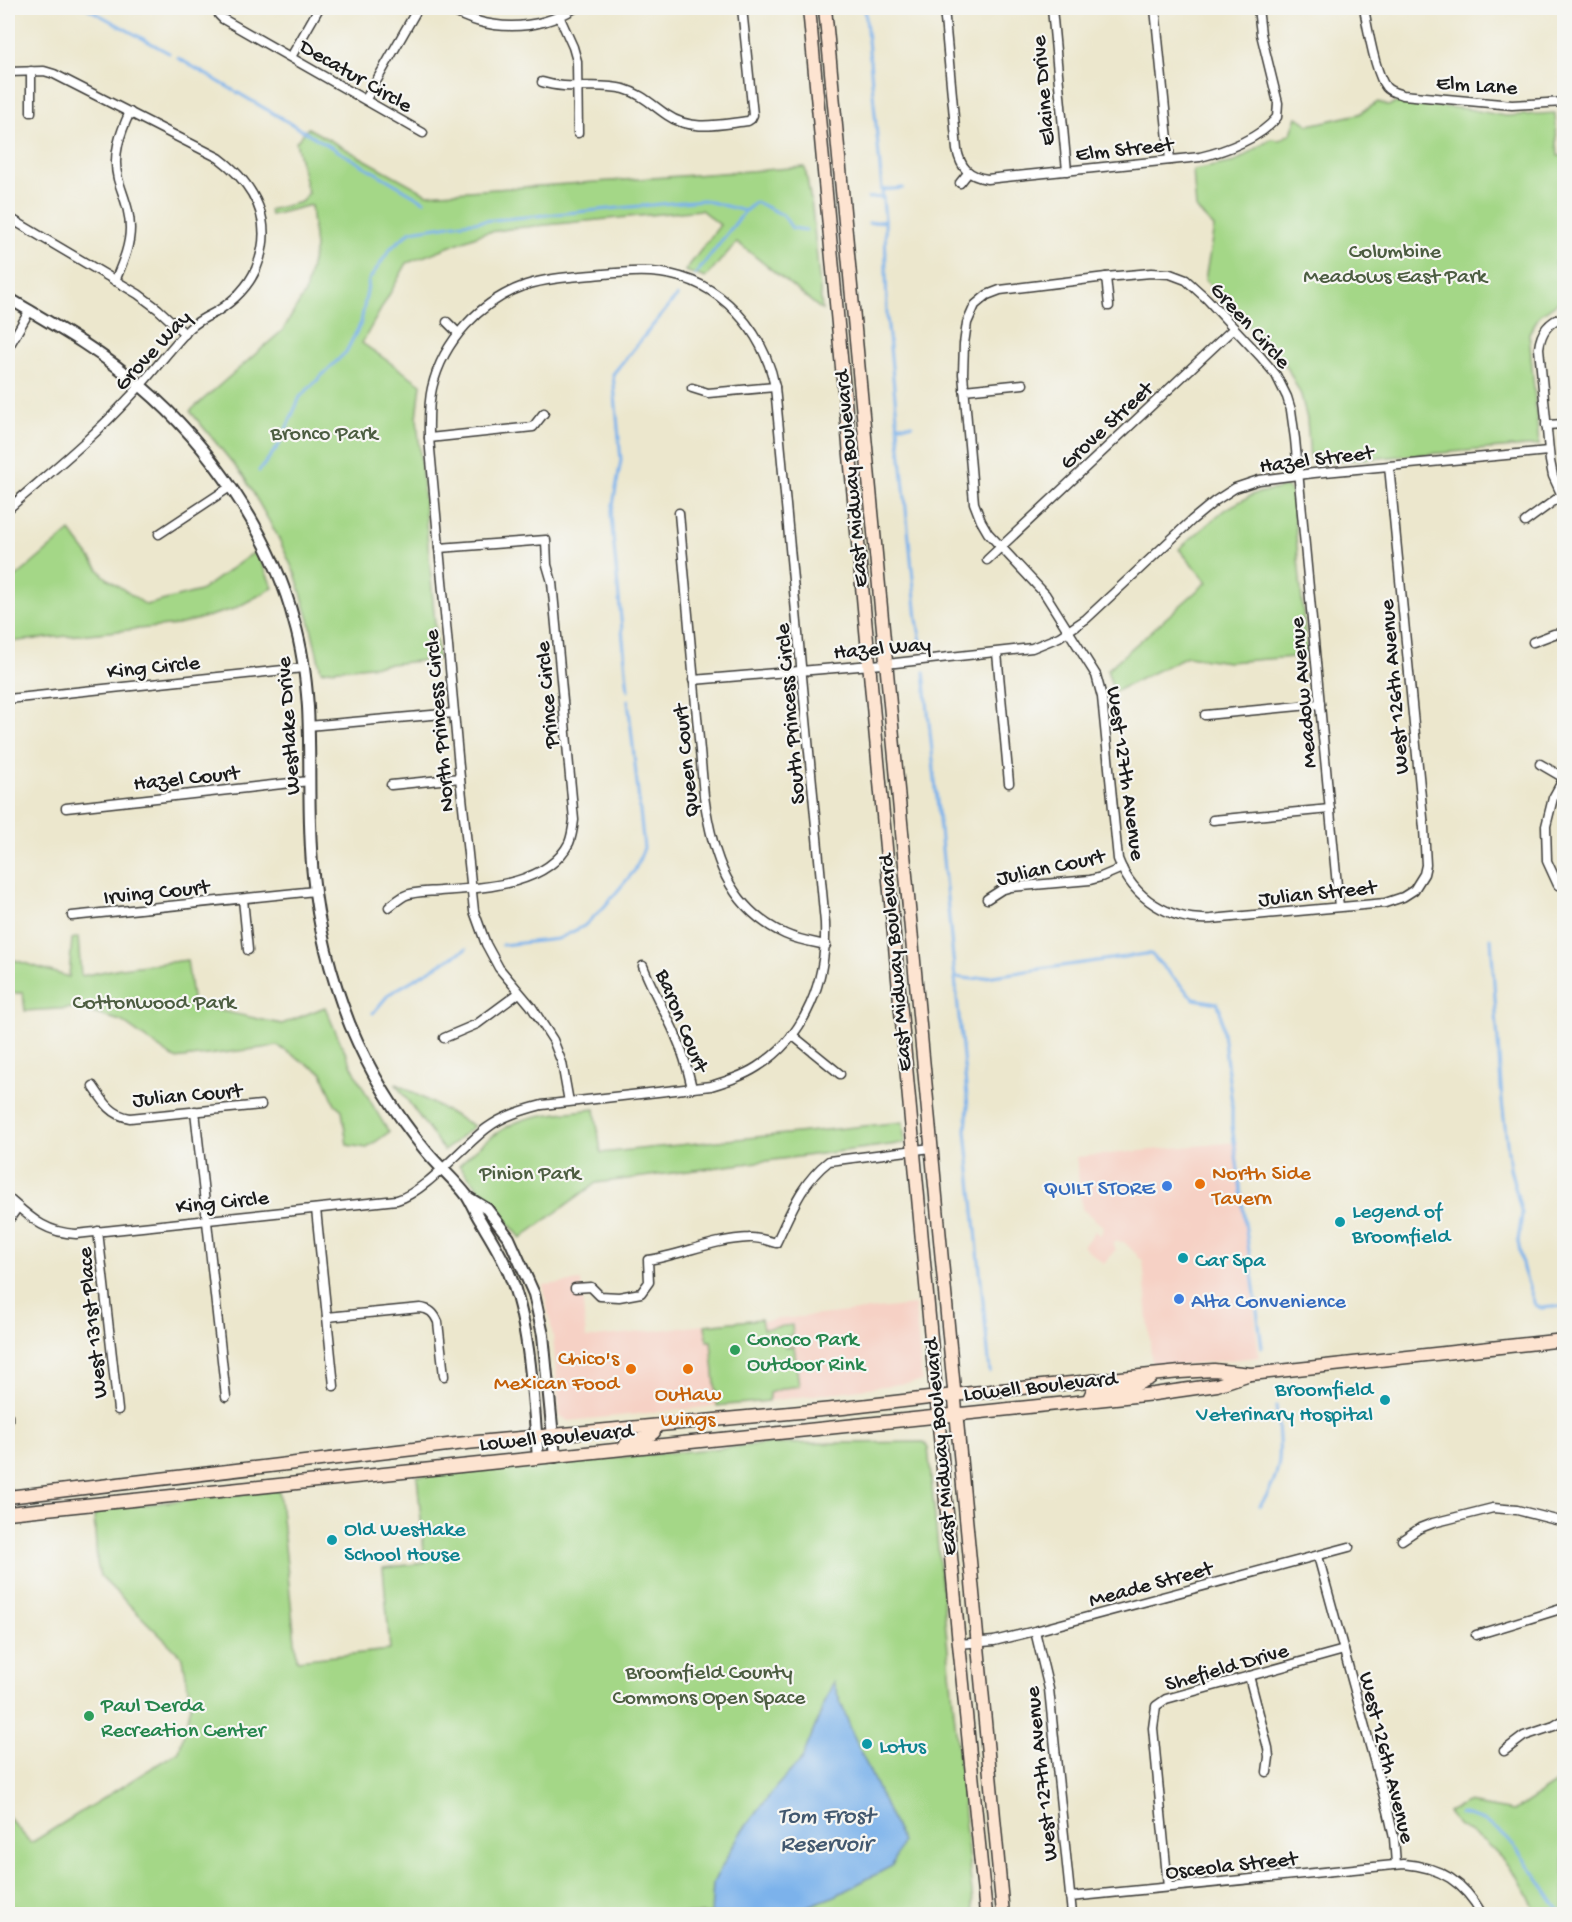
<svg xmlns="http://www.w3.org/2000/svg" width="1572" height="1922" font-family="'Gochi Hand',sans-serif">
<style>
.built{fill:#f6d1c5}
.green{fill:#a4d787;stroke:#607a52;stroke-width:1.5}
.water{fill:#7cb2eb;stroke:#4c6784;stroke-width:1.5}
.lines{fill:none;stroke-linecap:round;stroke-linejoin:round}
.stream{stroke:#7cb2eb;stroke-width:3}
.minor-casing{stroke:#3b3a37;stroke-width:11}
.tertiary-casing{stroke:#3b3a37;stroke-width:14}
.secondary-casing{stroke:#3b3a37;stroke-width:15}
.minor{stroke:#fff;stroke-width:8}
.tertiary{stroke:#fff;stroke-width:10}
.secondary{stroke:#fde4d1;stroke-width:12}
.food-dot{fill:#e8710a;stroke:#f6f6f2;stroke-width:2}
.shop-dot{fill:#3f7fe0;stroke:#f6f6f2;stroke-width:2}
.culture-dot{fill:#0f9aa8;stroke:#f6f6f2;stroke-width:2}
.leisure-dot{fill:#2e9e5b;stroke:#f6f6f2;stroke-width:2}
.labels{text-anchor:middle;stroke-width:4.5;stroke-linejoin:round;paint-order:stroke}
.street-label{font-size:22px;fill:#1c1c1c;stroke:#f6f6f2}
.park-label{font-size:22px;fill:#4c5d41;stroke:#f6f6f2}
.food-label{font-size:22px;fill:#c56008;stroke:#f6f6f2;text-anchor:start}
.shop-label{font-size:22px;fill:#366cbe;stroke:#f6f6f2;text-anchor:end}
.culture-label{font-size:22px;fill:#0d838f;stroke:#f6f6f2;text-anchor:start}
.leisure-label{font-size:22px;fill:#27864d;stroke:#f6f6f2;text-anchor:start}
.water-label{font-size:24px;font-style:italic;fill:#42586f;stroke:#f6f6f2}
</style>
<rect width="100%" height="100%" fill="#f6f6f2"/>
<filter id="ink" filterUnits="userSpaceOnUse"><feTurbulence type="fractalNoise" baseFrequency=".0167" numOctaves="2"/><feDisplacementMap in="SourceGraphic" scale="12" xChannelSelector="R" yChannelSelector="G"/><feConvolveMatrix kernelMatrix="1 2 1 2 8 2 1 2 1" color-interpolation-filters="sRGB"/></filter>
<filter id="wash" filterUnits="userSpaceOnUse"><feTurbulence type="fractalNoise" baseFrequency=".008" numOctaves="4" result="noise"/><feDisplacementMap in="SourceGraphic" scale="24" xChannelSelector="R" yChannelSelector="G"/><feGaussianBlur stdDeviation="1.35" result="paint"/><feColorMatrix in="noise" values="0 0 0 0 0 0 0 0 0 0 0 0 0 0 0 0 0 1.4 0 .05"/><feComposite in="paint" operator="in"/></filter>
<g filter="url(#wash)">
<rect width="100%" height="100%" fill="#ece7cd"/>
<!-- built -->
<g class="built">
<path d="M1237,1142L1259,1357L1152,1368L1143,1261L1124,1242L1117,1241L1112,1244L1116,1249L1104,1264L1083,1246L1095,1231L1100,1236L1104,1227L1082,1209L1076,1157Z"/>
<path d="M581,1281L586,1338L705,1325L707,1341H711L717,1406L569,1421L560,1417L553,1336L543,1285Z"/>
<path d="M915,1305L922,1381L769,1401L768,1393L799,1386L795,1347L785,1348L784,1337L762,1329V1321Z"/>
</g>
<!-- green -->
<g class="green">
<path d="M1378,102L1388,106L1399,102L1468,109L1505,116L1555,113L1558,156H1564V260L1555,262L1560,301L1540,315L1529,333L1539,445L1315,463L1310,459L1307,419L1301,395L1287,367L1205,280L1214,227L1196,209L1193,170L1235,162L1271,139L1280,140L1291,133L1297,117L1309,125L1359,114Z"/>
<path d="M308,128L427,194L805,167L812,207L822,310L737,242L705,278L685,271L720,225L701,210L515,228L484,233L407,263L362,343L421,384L417,418L438,659L321,671L310,623L296,576L277,535L244,477L190,411L283,330L305,293L315,248L311,205L271,215L269,210L301,202L308,193L296,142Z"/>
<path d="M1285,487L1292,492L1307,656L1228,662L1187,656L1114,692L1107,670L1207,582L1179,549L1224,510L1254,494Z"/>
<path d="M70,531L104,576L146,605L200,591L256,551L273,588L234,609L178,625L8,642V584Z"/>
<path d="M78,937L81,976L121,968L187,960L193,1005L282,1024L325,1007C344,1052 363,1092 389,1132L367,1148L347,1145L342,1110L335,1104L322,1073L278,1046L175,1059L121,1021L74,1008L25,1011L23,993H8V958L69,977L72,939Z"/>
<path d="M395,1083L474,1126L444,1151Z"/>
<path d="M595,1109L601,1153L903,1122L905,1143L596,1183L521,1238L459,1165C474,1151 489,1137 507,1127C533,1112 567,1113 595,1109Z"/>
<path d="M761,1319L763,1329L792,1325L793,1335L784,1337L785,1347L794,1346L799,1386L784,1388L769,1393V1401L717,1406L711,1341H707L705,1325Z"/>
<path d="M924,1442L928,1447L974,1914H8V1817L31,1843L179,1751L191,1706L183,1658L100,1576L97,1562L94,1516L101,1509L279,1490L297,1660L390,1650L383,1568L425,1563L417,1476L765,1444Z"/>
<path d="M1564,1778V1914H1538L1518,1877L1503,1860L1484,1841L1459,1826L1447,1812L1467,1803L1514,1811Z"/>
</g>
<!-- water -->
<path class="water" d="M833,1682L854,1737L902,1842L892,1866L835,1896L787,1914H711L713,1883L739,1835L776,1787L802,1759Z"/>
<g class="lines">
<!-- stream -->
<g class="stream">
<path d="M87,8L169,53"/>
<path d="M865,8L885,221L887,317L917,619L922,648"/>
<path d="M178,58L424,201"/>
<path d="M882,190L903,188"/>
<path d="M868,198L883,197"/>
<path d="M869,223L885,221"/>
<path d="M695,275L745,211L756,202L783,215L792,228L806,230"/>
<path d="M897,425H912"/>
<path d="M259,471L279,445L300,397L346,352L361,323L369,280L391,248L411,231L463,223L703,200L745,211"/>
<path d="M924,672L968,1106L966,1130L990,1372"/>
<path d="M628,691L611,516L621,460L613,374L677,296"/>
<path d="M1491,938L1502,1101L1510,1168L1522,1214L1518,1241L1523,1269L1535,1305L1541,1308L1564,1306"/>
<path d="M502,945L558,939L584,926L604,907L635,870L644,848L628,700"/>
<path d="M955,977L972,979L1145,954H1151L1194,999L1217,1003L1220,1009L1232,1104V1126L1262,1347"/>
<path d="M373,1013L389,994L466,949"/>
<path d="M1260,1506C1286,1469 1280,1448 1276,1406"/>
<path d="M1460,1814C1469,1816 1478,1818 1487,1823C1516,1838 1542,1888 1562,1914"/>
</g>
</g>
</g>
<g filter="url(#ink)">
<g class="lines">
<!-- minor casing -->
<g class="minor-casing">
<g id="minor">
<path d="M220,8L219,15L223,19L423,133"/>
<path d="M448,8C487,32 536,32 575,8"/>
<path d="M944,8L957,150C961,168 968,176 987,179L1200,157C1225,151 1261,138 1277,117L1278,103L1261,34L1258,8"/>
<path d="M1052,8L1067,171"/>
<path d="M1155,8L1170,160"/>
<path d="M1364,8C1367,25 1375,74 1386,87C1390,92 1397,93 1403,95L1512,105L1564,102"/>
<path d="M559,16L573,47L577,61L578,133"/>
<path d="M291,57L319,8"/>
<path d="M31,71V112"/>
<path d="M8,72L44,71L54,74L219,158C256,186 275,223 256,269C248,287 232,302 216,312C206,317 197,321 189,329C168,351 150,376 129,398C92,439 49,473 8,509"/>
<path d="M542,82C569,91 597,82 624,89C642,94 652,105 667,115C691,132 721,124 748,121L751,119L753,115L742,8"/>
<path d="M366,99L418,8"/>
<path d="M960,183L968,173"/>
<path d="M13,220L138,294L158,309L185,334"/>
<path d="M1106,277L1109,306"/>
<path d="M115,281C122,264 130,247 130,228C130,210 123,196 118,179C112,156 120,133 130,112"/>
<path d="M1564,316C1549,322 1541,331 1539,348L1550,461L1553,476L1564,500"/>
<path d="M447,322L458,333"/>
<path d="M8,348L30,310"/>
<path d="M692,388L708,393L775,387"/>
<path d="M964,390L1023,384"/>
<path d="M1546,425L1564,424"/>
<path d="M429,438L533,427L544,413"/>
<path d="M679,513L704,796C712,854 728,908 785,934C798,940 812,942 826,945"/>
<path d="M1525,522L1562,495"/>
<path d="M159,534L230,487"/>
<path d="M987,560L1234,328"/>
<path d="M1533,642L1554,634L1564,633"/>
<path d="M997,653L1009,783"/>
<path d="M693,680L895,663L1032,648L1059,637L1086,619L1192,520L1215,501L1235,488L1259,480L1314,473L1548,451"/>
<path d="M8,699L303,668"/>
<path d="M1205,715L1320,704"/>
<path d="M308,726L454,713"/>
<path d="M1540,764L1564,778"/>
<path d="M391,785L460,778"/>
<path d="M66,808L309,781"/>
<path d="M1213,820L1330,809"/>
<path d="M1558,885L1547,861L1546,826L1553,798L1564,778"/>
<path d="M243,899L248,950"/>
<path d="M987,899L1001,890L1011,887L1090,880L1101,877L1122,868"/>
<path d="M389,907C394,903 399,899 404,896C413,891 430,892 440,891C482,888 547,886 569,843C572,836 573,828 574,820L552,582L547,565L546,540L439,548"/>
<path d="M1339,907L1295,439L1291,410L1287,397L1276,375L1260,356L1207,299L1186,280L1170,274L1151,273L1106,277L1000,290L987,295L975,305L967,323L964,344L963,374L974,503L981,521L988,533L1045,594L1096,675L1102,697L1118,859C1133,899 1170,921 1211,919L1385,903L1403,897L1414,890L1424,874L1426,865L1424,828L1389,466"/>
<path d="M72,916L315,891"/>
<path d="M643,966C652,990 665,1011 675,1034C683,1052 688,1070 692,1088"/>
<path d="M792,1035L840,1074"/>
<path d="M444,1038L477,1024L519,993"/>
<path d="M93,1086C103,1101 111,1115 130,1118L261,1105"/>
<path d="M195,1111L226,1397"/>
<path d="M8,1198C30,1217 45,1233 76,1234L397,1200C425,1192 462,1147 487,1128C503,1116 523,1110 542,1105L711,1086C727,1081 743,1076 757,1067C807,1036 827,978 825,923L775,387C764,331 720,280 661,273C638,270 616,273 593,275C570,277 548,278 526,285C480,301 443,341 432,388C428,405 429,422 429,438L460,778L474,911L486,944L499,968L531,1006L553,1040L562,1063L569,1102"/>
<path d="M316,1209L334,1386"/>
<path d="M8,1221L18,1207"/>
<path d="M98,1231L118,1410"/>
<path d="M575,1288L591,1287L600,1296L619,1297L641,1293L649,1282L648,1260C682,1255 714,1239 749,1238C758,1237 768,1241 776,1243C791,1212 801,1183 829,1161L931,1148"/>
<path d="M327,1317L420,1308C430,1309 434,1313 438,1322L444,1376"/>
<path d="M8,1416V1421"/>
<path d="M1402,1540L1420,1528L1433,1523L1493,1508L1517,1510L1564,1522"/>
<path d="M1318,1556L1388,1811L1394,1838L1396,1864"/>
<path d="M1035,1631L1049,1689L1072,1914"/>
<path d="M1476,1635L1564,1608"/>
<path d="M959,1644L994,1641L1035,1631L1349,1547"/>
<path d="M1249,1676L1268,1748L1269,1757L1267,1772"/>
<path d="M1504,1751L1524,1736L1554,1726L1564,1720"/>
<path d="M1168,1887L1153,1728L1156,1706L1166,1699L1344,1650"/>
<path d="M1070,1897L1404,1864C1441,1867 1464,1882 1482,1914"/>
</g>
</g>
<!-- tertiary casing -->
<g class="tertiary-casing">
<g id="tertiary">
<path d="M8,298C54,325 101,351 142,387C209,444 272,535 294,621C302,648 306,678 308,707C311,763 307,819 313,875C318,927 331,977 350,1025C369,1070 395,1114 426,1151C439,1167 455,1180 467,1196C472,1204 475,1212 480,1220C490,1237 501,1254 509,1273C531,1327 533,1400 538,1458"/>
<path d="M469,1198L487,1209L509,1238L534,1294L543,1335L555,1457"/>
</g>
</g>
<!-- secondary casing -->
<g class="secondary-casing">
<g id="secondary">
<path d="M809,8L959,1644L986,1914"/>
<path d="M825,8L1003,1914"/>
<path d="M1088,1401L1093,1390L1133,1386L1150,1378"/>
<path d="M626,1444L647,1437L654,1432L655,1426"/>
<path d="M8,1497L456,1444L843,1408L972,1393L1180,1372L1214,1370L1251,1374L1564,1340"/>
<path d="M8,1513L1154,1394L1217,1385L1247,1375"/>
</g>
</g>
<!-- minor -->
<use href="#minor" class="minor"/>
<!-- tertiary -->
<use href="#tertiary" class="tertiary"/>
<!-- secondary -->
<use href="#secondary" class="secondary"/>
</g>
</g>
<!-- markers -->
<g class="food-dot">
<circle cx="1200" cy="1184" r="6"/>
<circle cx="631" cy="1369" r="6"/>
<circle cx="688" cy="1369" r="6"/>
</g>
<g class="shop-dot">
<circle cx="1167" cy="1186" r="6"/>
<circle cx="1179" cy="1299" r="6"/>
</g>
<g class="culture-dot">
<circle cx="1340" cy="1222" r="6"/>
<circle cx="1183" cy="1258" r="6"/>
<circle cx="1385" cy="1400" r="6"/>
<circle cx="332" cy="1540" r="6"/>
<circle cx="867" cy="1744" r="6"/>
</g>
<g class="leisure-dot">
<circle cx="735" cy="1350" r="6"/>
<circle cx="89" cy="1716" r="6"/>
</g>
<g class="labels">
<!-- street labels -->
<g class="street-label">
<text transform="translate(357 74) rotate(30)" y="8">Decatur Circle</text>
<text transform="translate(1477 83) rotate(4)" y="8">Elm Lane</text>
<text transform="translate(1041 91) rotate(-95)" y="8">Elaine Drive</text>
<text transform="translate(1124 147) rotate(-6)" y="8">Elm Street</text>
<text transform="translate(1252 324) rotate(48)" y="8">Green Circle</text>
<text transform="translate(151 349) rotate(-47)" y="8">Grove Way</text>
<text transform="translate(1105 424) rotate(-43)" y="8">Grove Street</text>
<text transform="translate(1316 457) rotate(-7)" y="8">Hazel Street</text>
<text transform="translate(849 479) rotate(-95)" y="8">East Midway Boulevard</text>
<text transform="translate(882 646) rotate(-5)" y="8">Hazel Way</text>
<text transform="translate(153 665) rotate(-6)" y="8">King Circle</text>
<text transform="translate(1392 687) rotate(-95)" y="8">West 126th Avenue</text>
<text transform="translate(1301 693) rotate(-95)" y="8">Meadow Avenue</text>
<text transform="translate(545 695) rotate(-95)" y="8">Prince Circle</text>
<text transform="translate(788 714) rotate(-95)" y="8">South Princess Circle</text>
<text transform="translate(437 721) rotate(-95)" y="8">North Princess Circle</text>
<text transform="translate(286 726) rotate(-94)" y="8">Westlake Drive</text>
<text transform="translate(684 761) rotate(-96)" y="8">Queen Court</text>
<text transform="translate(1128 773) rotate(82)" y="8">West 127th Avenue</text>
<text transform="translate(186 776) rotate(-6)" y="8">Hazel Court</text>
<text transform="translate(1050 865) rotate(-12)" y="8">Julian Court</text>
<text transform="translate(156 890) rotate(-6)" y="8">Irving Court</text>
<text transform="translate(1317 891) rotate(-6)" y="8">Julian Street</text>
<text transform="translate(893 963) rotate(-95)" y="8">East Midway Boulevard</text>
<text transform="translate(684 1020) rotate(68)" y="8">Baron Court</text>
<text transform="translate(187 1093) rotate(-5)" y="8">Julian Court</text>
<text transform="translate(222 1200) rotate(-6)" y="8">King Circle</text>
<text transform="translate(90 1323) rotate(-96)" y="8">West 131st Place</text>
<text transform="translate(1040 1384) rotate(-6)" y="8">Lowell Boulevard</text>
<text transform="translate(556 1435) rotate(-5)" y="8">Lowell Boulevard</text>
<text transform="translate(938 1447) rotate(-95)" y="8">East Midway Boulevard</text>
<text transform="translate(1150 1582) rotate(-15)" y="8">Meade Street</text>
<text transform="translate(1226 1665) rotate(-16)" y="8">Shefield Drive</text>
<text transform="translate(1389 1757) rotate(76)" y="8">West 126th Avenue</text>
<text transform="translate(1039 1774) rotate(-96)" y="8">West 127th Avenue</text>
<text transform="translate(1231 1863) rotate(-6)" y="8">Osceola Street</text>
</g>
<!-- park labels -->
<g class="park-label">
<text x="1395" y="257">Columbine<tspan x="1395" dy="25">Meadows East Park</tspan></text>
<text x="324" y="439">Bronco Park</text>
<text x="154" y="1008">Cottonwood Park</text>
<text x="530" y="1179">Pinion Park</text>
<text x="709" y="1678">Broomfield County<tspan x="709" dy="25">Commons Open Space</tspan></text>
</g>
<!-- food labels -->
<g class="food-label">
<text x="1212" y="1179">North Side<tspan x="1212" dy="25">Tavern</tspan></text>
<text x="619" y="1364" text-anchor="end">Chico's<tspan x="619" dy="25">Mexican Food</tspan></text>
<text x="688" y="1400" text-anchor="middle">Outlaw<tspan x="688" dy="25">Wings</tspan></text>
</g>
<!-- shop labels -->
<g class="shop-label">
<text x="1155" y="1194">QUILT STORE</text>
<text x="1191" y="1307" text-anchor="start">Alta Convenience</text>
</g>
<!-- culture labels -->
<g class="culture-label">
<text x="1352" y="1217">Legend of<tspan x="1352" dy="25">Broomfield</tspan></text>
<text x="1195" y="1266">Car Spa</text>
<text x="1373" y="1395" text-anchor="end">Broomfield<tspan x="1373" dy="25">Veterinary Hospital</tspan></text>
<text x="344" y="1535">Old Westlake<tspan x="344" dy="25">School House</tspan></text>
<text x="879" y="1752">Lotus</text>
</g>
<!-- leisure labels -->
<g class="leisure-label">
<text x="747" y="1345">Conoco Park<tspan x="747" dy="25">Outdoor Rink</tspan></text>
<text x="101" y="1711">Paul Derda<tspan x="101" dy="25">Recreation Center</tspan></text>
</g>
<!-- water labels -->
<g class="water-label">
<text x="826" y="1822">Tom Frost<tspan x="826" dy="28">Reservoir</tspan></text>
</g>
</g>
<!-- margin -->
<rect width="1572" height="1922" fill="none" stroke="#f6f6f2" stroke-width="30"/>
</svg>
